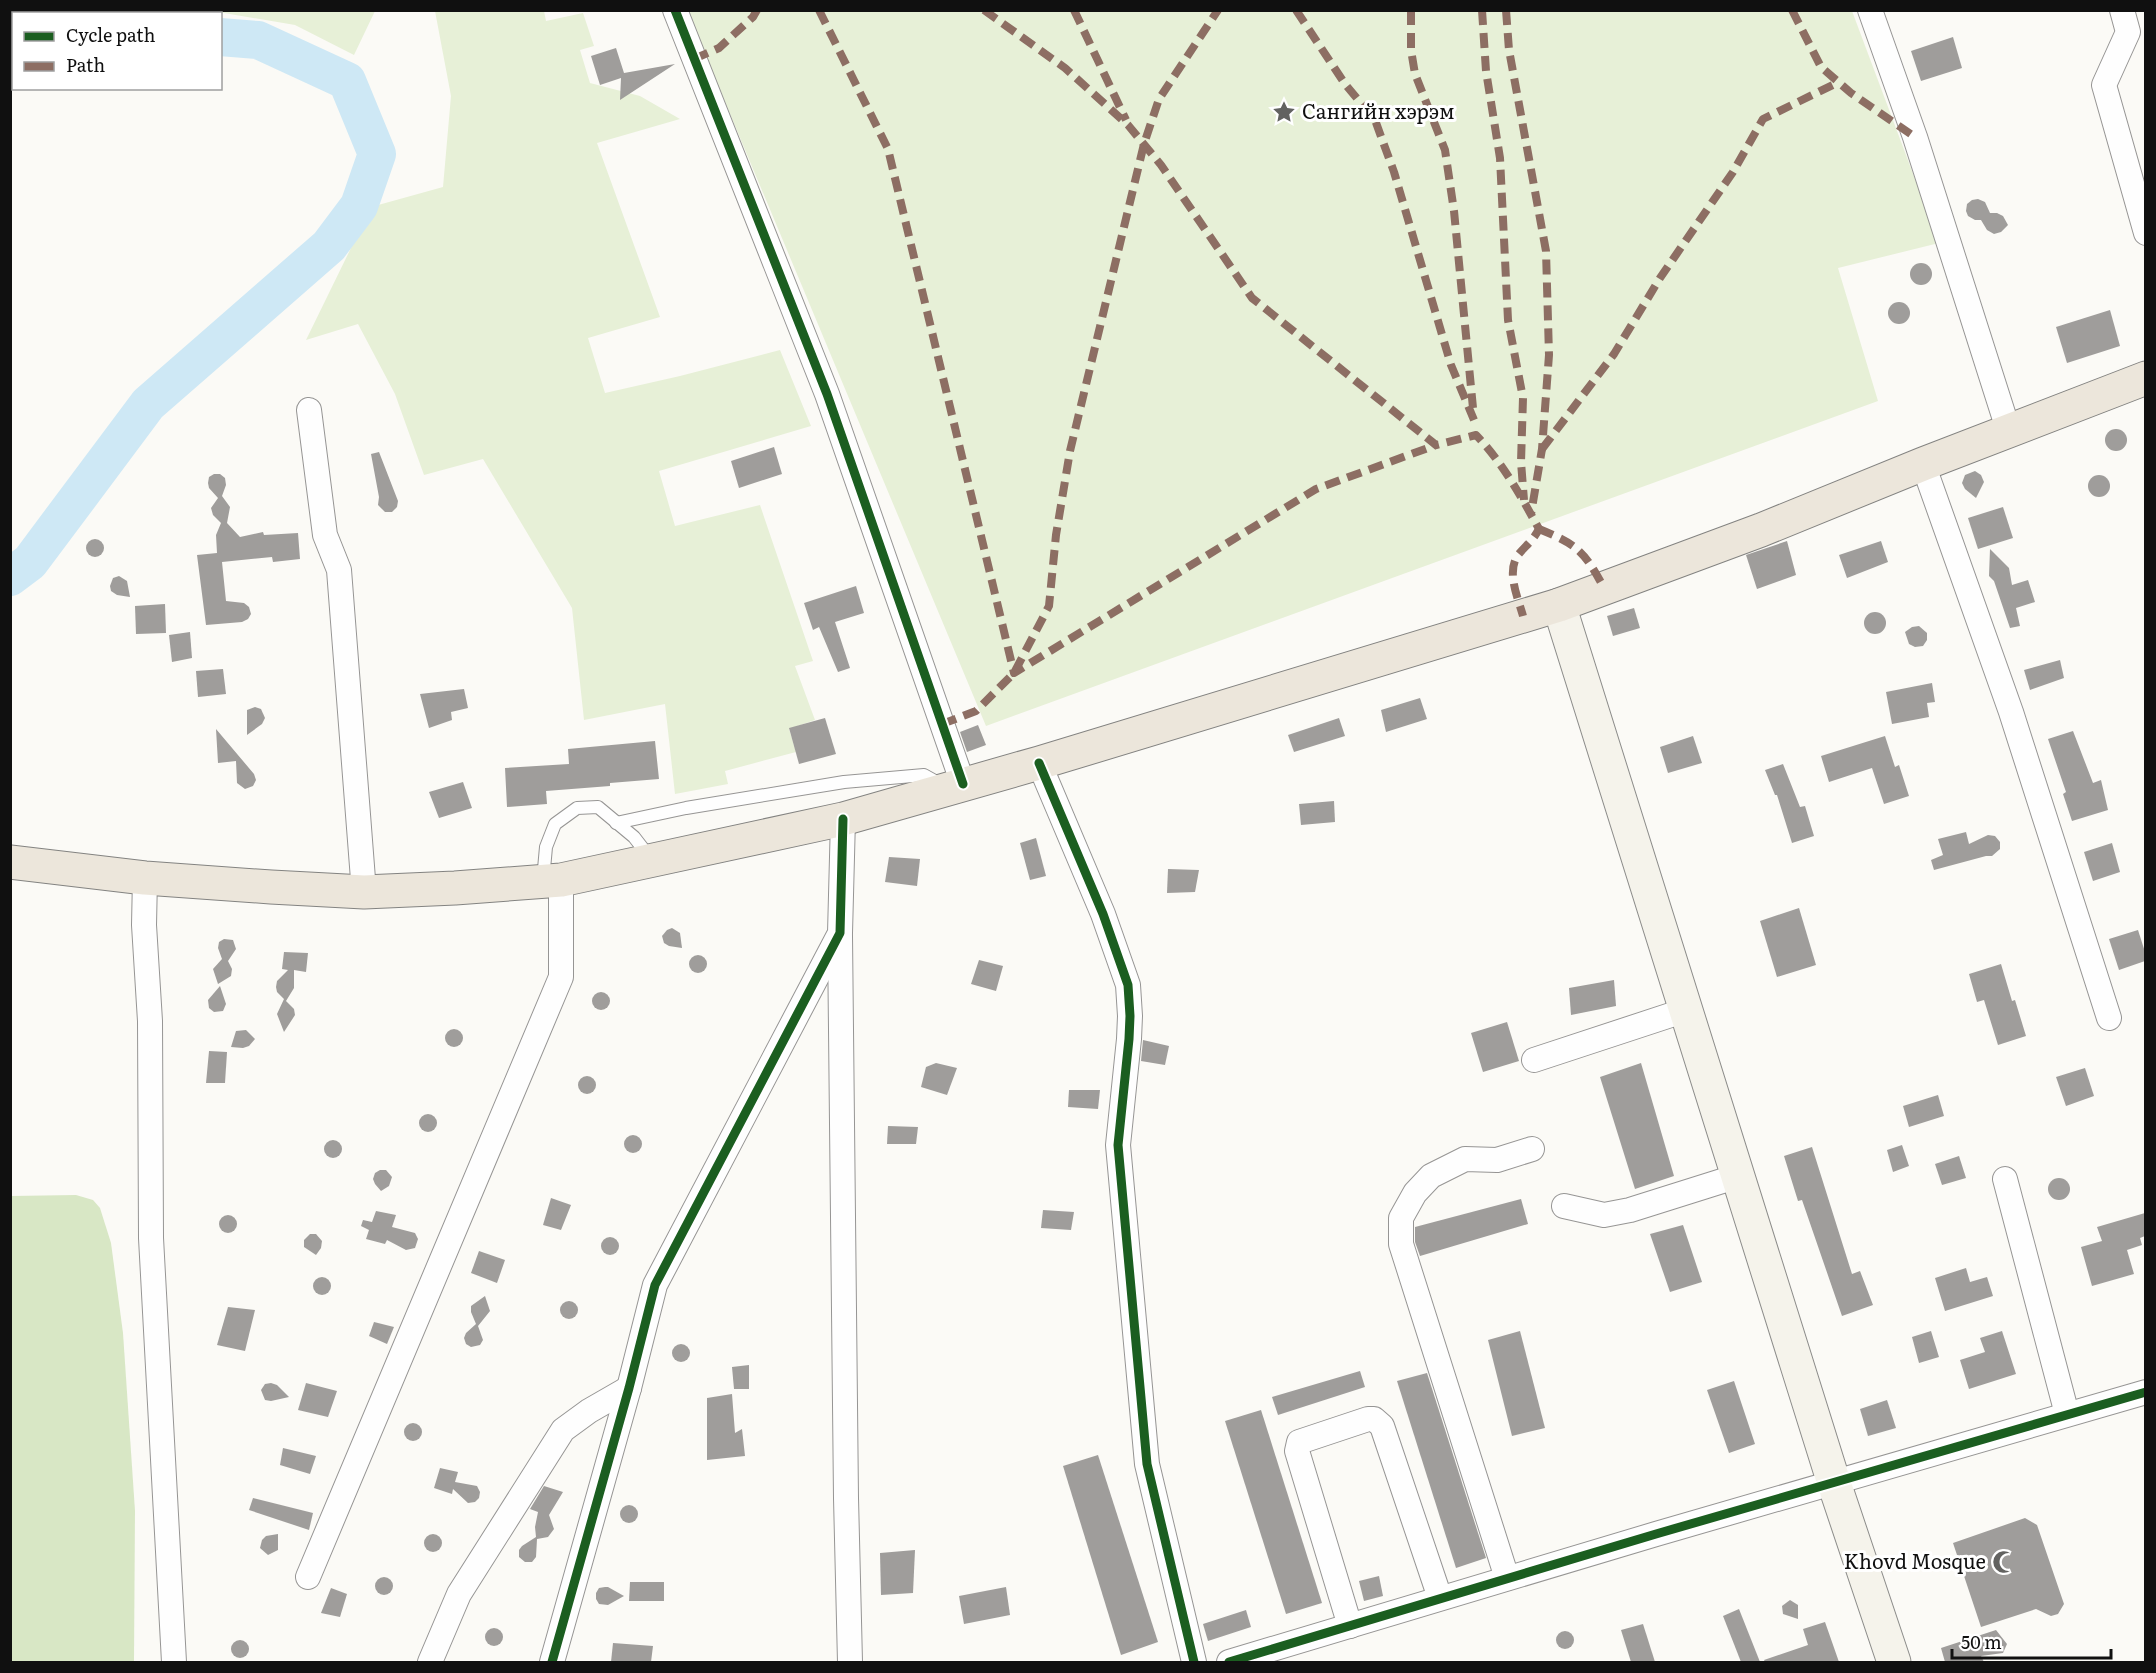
<svg xmlns="http://www.w3.org/2000/svg" width="2156" height="1673" font-family="Literata,serif">
<style>
.green{fill:#e7f0d7}
.forest{fill:#d8e7c5}
.lines{fill:none;stroke-linecap:round;stroke-linejoin:round}
.river{stroke:#cee8f5;stroke-width:38}
.building{fill:#9f9d9b}
.lane-casing{stroke:#969594;stroke-width:14}
.street-casing{stroke:#969594;stroke-width:26}
.secondary-casing{stroke:#8c8c8a;stroke-width:35}
.primary-casing{stroke:#838381;stroke-width:35}
.lane{stroke:#fefefe;stroke-width:12}
.street{stroke:#fefefe;stroke-width:24}
.secondary{stroke:#f5f3eb;stroke-width:33}
.primary{stroke:#ece6db;stroke-width:33}
.quiet{stroke:#8d6e63;stroke-width:8;stroke-dasharray:15 8;stroke-linecap:butt}
.cycleway-casing{stroke:#fff;stroke-width:13}
.cycleway{stroke:#1b5e20;stroke-width:9}
.labels{text-anchor:middle;stroke-width:6;stroke-linejoin:round;paint-order:stroke}
.poi-label{font-size:20px;fill:#101010;stroke:#fff;text-anchor:start}
</style>
<rect width="100%" height="100%" fill="#fbfaf6"/>
<!-- green -->
<g class="green">
<path d="M111,11V10L375,11L354,55L295,25L224,13L111,14Z"/>
<path d="M435,11H544L546,21L583,13L594,46L580,50L590,83L640,96L680,119L597,143L660,317L588,338L605,393L680,376L780,350L811,426L659,471L675,526L760,505L813,661L795,666L815,720L789,729L796,752L725,771L728,784L675,794L665,704L584,720L572,608L483,459L424,475L395,394L358,324L306,340L371,207L443,187L451,96Z"/>
<path d="M687,11H1852L1939,243L1838,268L1878,401L986,726Z"/>
</g>
<!-- forest -->
<path class="forest" d="M76,1195L93,1200L100,1208L111,1243L123,1333L135,1511L134,1662H11V1196Z"/>
<g class="lines">
<!-- river -->
<g class="river">
<path d="M69,10L71,14"/>
<path d="M10,577L30,562L148,404L329,246L359,206L377,154L347,81L258,40L220,37"/>
</g>
</g>
<!-- building -->
<g class="building">
<path d="M1953,37L1962,68L1921,81L1911,51Z"/>
<path d="M616,48L624,73L675,64L620,100L621,78L600,85L591,56Z"/>
<path d="M1978,199L1985,202L1990,213H1997L2003,216L2008,225L2001,232L1994,234L1987,230L1981,220H1975L1968,216L1966,211L1967,204L1972,200Z"/>
<circle cx="1921" cy="274" r="11"/>
<circle cx="1899" cy="313" r="11"/>
<path d="M2110,310L2120,346L2067,363L2056,327Z"/>
<circle cx="2116" cy="440" r="11"/>
<path d="M774,447L782,474L739,488L731,461Z"/>
<path d="M379,452L398,501L397,507L392,512H385L378,505L379,497L371,454Z"/>
<path d="M1975,471L1981,475L1984,482L1976,498L1965,489L1962,483L1965,475Z"/>
<path d="M214,474H220L225,478L226,485L222,496L230,507L227,523L240,537L263,532L264,535L298,533L300,559L273,562L272,557L222,562L226,601L244,603L249,607L251,614L248,619L242,622L206,625L197,555L217,553L216,535L221,523L213,515L211,508L218,498L209,488L208,483L209,477Z"/>
<circle cx="2099" cy="486" r="11"/>
<path d="M2003,507L2013,538L1978,549L1968,518Z"/>
<circle cx="95" cy="548" r="9"/>
<path d="M1787,541L1796,575L1757,589L1746,555Z"/>
<path d="M1881,541L1888,562L1847,578L1839,555Z"/>
<path d="M1990,549L2009,568L2012,585L2028,580L2035,602L2016,608L2020,626L2010,628L1994,581L1989,576Z"/>
<path d="M119,576L127,581L130,597L117,595L111,591L110,586L113,578Z"/>
<path d="M856,586L864,613L835,622L850,668L838,672L819,627L813,630L804,603Z"/>
<path d="M165,604L166,633L136,634L135,606Z"/>
<path d="M1634,608L1640,628L1613,636L1607,616Z"/>
<circle cx="1875" cy="623" r="11"/>
<path d="M1919,626L1927,633V640L1923,646L1915,647L1909,644L1905,632L1912,627Z"/>
<path d="M190,632L192,658L172,662L169,635Z"/>
<path d="M2060,660L2064,678L2030,690L2024,670Z"/>
<path d="M223,669L226,694L198,697L196,671Z"/>
<path d="M1932,683L1935,702L1927,703L1929,717L1892,724L1886,692Z"/>
<path d="M464,689L468,708L451,712L452,720L429,728L420,694Z"/>
<path d="M1420,698L1427,719L1386,732L1381,710Z"/>
<path d="M255,707L261,709L265,718L262,724L247,735V710Z"/>
<path d="M825,718L836,754L799,764L789,728Z"/>
<path d="M1339,718L1345,736L1294,752L1288,735Z"/>
<path d="M978,725L986,745L967,752L960,732Z"/>
<path d="M216,729L254,774L256,780L253,786L245,789L237,783L236,761L218,763Z"/>
<path d="M2073,731L2093,783L2101,780L2108,810L2072,821L2063,794L2066,792L2048,739Z"/>
<path d="M1693,736L1702,763L1668,773L1660,747Z"/>
<path d="M1885,736L1895,767L1899,765L1909,796L1884,804L1872,768L1829,782L1821,756Z"/>
<path d="M655,741L659,779L610,783V786L546,791L547,804L507,807L505,768L569,764L568,749Z"/>
<path d="M1783,764L1800,807L1805,806L1814,836L1792,843L1777,795H1775L1765,770Z"/>
<path d="M463,782L472,808L439,818L429,792Z"/>
<path d="M1334,801L1335,822L1301,825L1299,804Z"/>
<path d="M1966,832L1969,844L1988,835L1995,836L2000,842V849L1992,856H1986L1934,870L1931,860L1943,855L1938,839Z"/>
<path d="M1036,838L1046,876L1030,880L1020,843Z"/>
<path d="M2112,843L2120,872L2093,881L2084,852Z"/>
<path d="M889,857L920,859L917,886L885,882Z"/>
<path d="M1168,869L1199,870L1195,892L1167,893Z"/>
<path d="M1799,908L1816,965L1777,977L1760,921Z"/>
<path d="M672,928L680,933L682,948L669,946L664,943L662,936L667,930Z"/>
<path d="M2138,930L2145,952V961L2119,970L2109,939Z"/>
<path d="M224,939L233,940L236,949L228,961L232,969L231,976L218,984L213,969L222,959L218,948L219,942Z"/>
<path d="M284,952L308,953L306,972L294,970V988L286,1001L294,1009L295,1015L284,1032L277,1014L284,999L277,992L276,987L277,981L288,970L282,969Z"/>
<circle cx="698" cy="964" r="9"/>
<path d="M979,960L1003,966L996,991L971,984Z"/>
<path d="M2001,964L2012,1001L2015,1000L2026,1036L1998,1045L1984,1000L1977,1002L1969,974Z"/>
<path d="M1614,980L1616,1006L1571,1015L1569,988Z"/>
<path d="M220,986L226,1004L223,1011L214,1012L209,1008L208,1000Z"/>
<circle cx="601" cy="1001" r="9"/>
<path d="M1507,1022L1519,1061L1483,1072L1471,1033Z"/>
<circle cx="454" cy="1038" r="9"/>
<path d="M246,1030L255,1039L249,1046L243,1048L231,1047L236,1031Z"/>
<path d="M1143,1040L1169,1046L1165,1065L1141,1061Z"/>
<path d="M209,1051L227,1052L225,1083H206Z"/>
<path d="M936,1063L957,1068L947,1095L921,1087L926,1067Z"/>
<path d="M1641,1063L1674,1176L1635,1189L1600,1077Z"/>
<path d="M2085,1068L2094,1096L2066,1106L2056,1077Z"/>
<circle cx="587" cy="1085" r="9"/>
<path d="M1069,1090H1100L1098,1109L1068,1107Z"/>
<path d="M1938,1095L1944,1116L1909,1127L1903,1106Z"/>
<circle cx="428" cy="1123" r="9"/>
<path d="M888,1126L918,1127L916,1144H887Z"/>
<circle cx="633" cy="1144" r="9"/>
<circle cx="333" cy="1149" r="9"/>
<path d="M1902,1145L1909,1166L1893,1172L1887,1150Z"/>
<path d="M1812,1147L1852,1274L1860,1271L1873,1305L1842,1316L1802,1200L1798,1201L1784,1156Z"/>
<path d="M1959,1156L1966,1178L1942,1185L1935,1164Z"/>
<path d="M380,1170H386L392,1177L389,1186L381,1191L375,1184L373,1179L375,1173Z"/>
<circle cx="2059" cy="1189" r="11"/>
<path d="M551,1198L571,1205L561,1230L543,1225Z"/>
<path d="M1521,1199L1528,1224L1420,1256L1415,1242V1227Z"/>
<path d="M1043,1210L1074,1212L1071,1230L1041,1228Z"/>
<path d="M376,1211L396,1215L392,1227L415,1233L418,1239L415,1248L406,1250L387,1240L385,1244L366,1239L369,1230L361,1226L363,1220L372,1222Z"/>
<path d="M2145,1213V1236L2140,1238L2142,1245L2127,1250L2134,1274L2092,1286L2081,1247L2102,1241L2097,1227Z"/>
<circle cx="228" cy="1224" r="9"/>
<path d="M1683,1225L1702,1282L1670,1292L1650,1234Z"/>
<path d="M310,1234H316L322,1241L321,1248L316,1255L304,1247V1240Z"/>
<circle cx="610" cy="1246" r="9"/>
<path d="M479,1251L505,1260L497,1283L471,1273Z"/>
<path d="M1966,1268L1970,1282L1987,1277L1993,1296L1945,1311L1935,1278Z"/>
<circle cx="322" cy="1286" r="9"/>
<path d="M485,1296L490,1311L478,1326L483,1340L480,1345L471,1347L466,1344L464,1338L466,1333L476,1324L471,1312V1306Z"/>
<circle cx="569" cy="1310" r="9"/>
<path d="M228,1307L255,1310L245,1351L217,1345Z"/>
<path d="M374,1322L394,1327L387,1344L369,1336Z"/>
<path d="M1520,1331L1545,1428L1512,1436L1488,1340Z"/>
<path d="M1931,1331L1939,1357L1919,1363L1912,1337Z"/>
<path d="M2002,1331L2016,1374L1969,1389L1960,1360L1985,1352L1980,1338Z"/>
<circle cx="681" cy="1353" r="9"/>
<path d="M749,1365V1389H734L732,1367Z"/>
<path d="M1360,1371L1365,1387L1278,1415L1272,1397Z"/>
<path d="M1427,1373L1486,1558L1456,1568L1397,1381Z"/>
<path d="M1734,1381L1755,1444L1729,1453L1707,1390Z"/>
<path d="M271,1383L277,1385L289,1397L271,1401L265,1400L261,1390L265,1384Z"/>
<path d="M306,1383L337,1391L328,1417L298,1410Z"/>
<path d="M732,1394L735,1433L742,1429L745,1456L707,1460V1398Z"/>
<path d="M1887,1400L1896,1428L1868,1436L1860,1409Z"/>
<path d="M1261,1410L1322,1603L1286,1614L1225,1421Z"/>
<circle cx="413" cy="1432" r="9"/>
<path d="M283,1448L316,1456L310,1474L280,1465Z"/>
<path d="M1098,1455L1158,1642L1121,1655L1063,1466Z"/>
<path d="M440,1468L458,1472L455,1482L477,1486L480,1492L479,1498L475,1502L468,1503L453,1489L452,1494L434,1488Z"/>
<path d="M544,1486L563,1492L549,1515L554,1529L548,1537L537,1539L536,1557L532,1562H525L519,1557V1550L522,1546L536,1537L535,1527L538,1512L530,1509Z"/>
<path d="M253,1498L313,1513L309,1530L249,1510Z"/>
<circle cx="629" cy="1514" r="9"/>
<path d="M2025,1518L2037,1525L2064,1604L2058,1614L2051,1616L2036,1609L1981,1627L1953,1543Z"/>
<circle cx="433" cy="1543" r="9"/>
<path d="M278,1534V1550L268,1555L260,1548L262,1540L266,1536Z"/>
<path d="M915,1550L913,1593L881,1595L880,1553Z"/>
<path d="M1379,1576L1383,1596L1364,1601L1359,1581Z"/>
<circle cx="384" cy="1586" r="9"/>
<path d="M630,1582H664V1601H629Z"/>
<path d="M605,1587H608L624,1596L608,1605L599,1604L596,1599V1593L599,1588Z"/>
<path d="M1006,1587L1010,1615L964,1624L959,1596Z"/>
<path d="M331,1588L347,1594L340,1617L321,1613Z"/>
<path d="M1790,1600L1798,1605V1619L1783,1614L1782,1606Z"/>
<path d="M1739,1609L1760,1662H1741L1723,1616Z"/>
<path d="M1246,1610L1251,1627L1208,1641L1203,1624Z"/>
<path d="M1825,1622L1839,1662H1765L1764,1660L1808,1645L1803,1629Z"/>
<path d="M1643,1624L1655,1662H1631L1621,1630Z"/>
<circle cx="494" cy="1637" r="9"/>
<path d="M1996,1630L2007,1644L2003,1653L1981,1656L1984,1662H1945L1941,1648Z"/>
<circle cx="1565" cy="1640" r="9"/>
<circle cx="240" cy="1649" r="9"/>
<path d="M613,1643L653,1646L651,1662H611Z"/>
</g>
<g class="lines">
<!-- lane casing -->
<g class="lane-casing">
<g id="lane">
<path d="M616,823L686,808L844,782L924,775L942,785"/>
<path d="M543,880L546,847L555,824L577,808L598,807L634,837L651,859"/>
</g>
</g>
<!-- street casing -->
<g class="street-casing">
<g id="street">
<path d="M675,10L827,394L963,784"/>
<path d="M1870,10L1915,137L2009,432"/>
<path d="M2122,10L2128,32L2104,85L2146,233"/>
<path d="M309,410L325,535L339,570L364,892"/>
<path d="M1923,464L2011,712L2109,1018"/>
<path d="M1039,763L1103,914L1128,985L1130,1016L1129,1039L1118,1145L1147,1464L1194,1662"/>
<path d="M145,878L144,925L150,1021L151,1238L174,1662"/>
<path d="M840,936L846,1498L850,1662"/>
<path d="M1534,1060L1686,1010"/>
<path d="M2005,1179L2067,1414"/>
<path d="M1564,1206L1604,1215L1630,1210L1738,1176"/>
<path d="M308,1577L561,977V880"/>
<path d="M1507,1578L1401,1244V1218L1415,1193L1431,1176L1465,1159L1497,1160L1532,1149"/>
<path d="M1350,1626L1297,1451L1299,1442L1368,1419H1374L1382,1426L1440,1598"/>
<path d="M430,1662L459,1594L563,1430L589,1411L629,1388"/>
<path d="M552,1662L629,1388L655,1285L840,933L843,819"/>
<path d="M1229,1662L1656,1534L2146,1392"/>
</g>
</g>
<!-- secondary casing -->
<g class="secondary-casing">
<path id="secondary" d="M1559,605L1834,1483L1894,1662"/>
</g>
<!-- primary casing -->
<g class="primary-casing">
<path id="primary" d="M10,862L145,878L271,887L364,892L455,888L561,880L843,819L1039,763L1559,605L1761,530L1923,464L2146,378"/>
</g>
<!-- lane -->
<use href="#lane" class="lane"/>
<!-- street -->
<use href="#street" class="street"/>
<!-- secondary -->
<use href="#secondary" class="secondary"/>
<!-- primary -->
<use href="#primary" class="primary"/>
<!-- quiet -->
<g class="quiet">
<path d="M819,10L888,149L1014,673L1316,489L1436,445"/>
<path d="M984,10L1065,68L1128,125L1161,165L1252,298L1436,445L1476,435C1502,462 1521,496 1539,529C1532,542 1526,545 1518,555C1506,572 1518,598 1523,616"/>
<path d="M1074,10L1126,120"/>
<path d="M1296,10L1345,84L1375,120L1394,172L1451,365L1474,420"/>
<path d="M1411,10V50L1415,74L1445,150L1454,211L1473,408"/>
<path d="M1482,10L1486,71L1500,158L1508,320L1523,398L1521,462L1524,500"/>
<path d="M1506,10L1509,50L1546,251L1549,355L1542,449L1531,514"/>
<path d="M1792,10L1821,67L1851,93L1915,137"/>
<path d="M694,59L719,48L753,17L757,10"/>
<path d="M1542,449L1614,354L1660,278L1733,172L1763,119L1839,82"/>
<path d="M1539,529C1578,545 1584,551 1604,588"/>
<path d="M942,724L976,711L1014,673L1049,606L1056,535L1070,451L1144,144L1159,99L1218,10"/>
</g>
<!-- cycleway casing -->
<g class="cycleway-casing">
<g id="cycleway">
<path d="M675,10L827,394L963,784"/>
<path d="M1039,763L1103,914L1128,985L1130,1016L1129,1039L1118,1145L1147,1464L1194,1662"/>
<path d="M552,1662L629,1388L655,1285L840,933L843,819"/>
<path d="M1229,1662L1656,1534L2146,1392"/>
</g>
</g>
<!-- cycleway -->
<use href="#cycleway" class="cycleway"/>
</g>
<!-- icons -->
<defs>
<g id="sight-bare" transform="scale(1.8)"><path d="M0-6L1.8-2.2L6-1.7L2.9 1.2L3.7 5.4L0 3.3L-3.7 5.4L-2.9 1.2L-6-1.7L-1.8-2.2Z" fill="#626260" stroke="#fff" stroke-width="2.5" paint-order="stroke"/></g>
<g id="mosque-bare" transform="scale(1.8)"><path d="M3.5-4.9A6 6 0 1 0 3.5 4.9A5 5 0 1 1 3.5-4.9Z" fill="#626260" stroke="#fff" stroke-width="2.5" paint-order="stroke"/></g>
</defs>
<g fill-rule="evenodd">
<use href="#sight-bare" x="1284" y="112"/>
<use href="#mosque-bare" x="2004" y="1562"/>
</g>
<g class="labels">
<!-- poi labels -->
<g class="poi-label">
<text x="1302" y="119">Сангийн хэрэм</text>
<text x="1986" y="1569" text-anchor="end">Khovd Mosque</text>
</g>
</g>
<!-- border -->
<rect width="2156" height="1673" fill="none" stroke="#101010" stroke-width="24"/>
<!-- legend -->
<rect x="12" y="12" width="210" height="78" fill="#ffffff" stroke="#9f9f9f" stroke-width="1.5"/>
<rect x="24" y="32" width="30" height="9" fill="#1b5e20" stroke="#9f9f9f" stroke-width="1.5"/>
<text x="66" y="42" font-size="18" fill="#101010">Cycle path</text>
<rect x="24" y="62" width="30" height="9" fill="#8d6e63" stroke="#9f9f9f" stroke-width="1.5"/>
<text x="66" y="72" font-size="18" fill="#101010">Path</text>
<!-- scale -->
<path d="M1952 1649v9h159v-9" fill="none" stroke="#101010" stroke-width="3"/>
<text x="1961" y="1649" font-size="18" fill="#101010" stroke="#ffffff" stroke-width="4.5" paint-order="stroke">50 m</text>
</svg>
